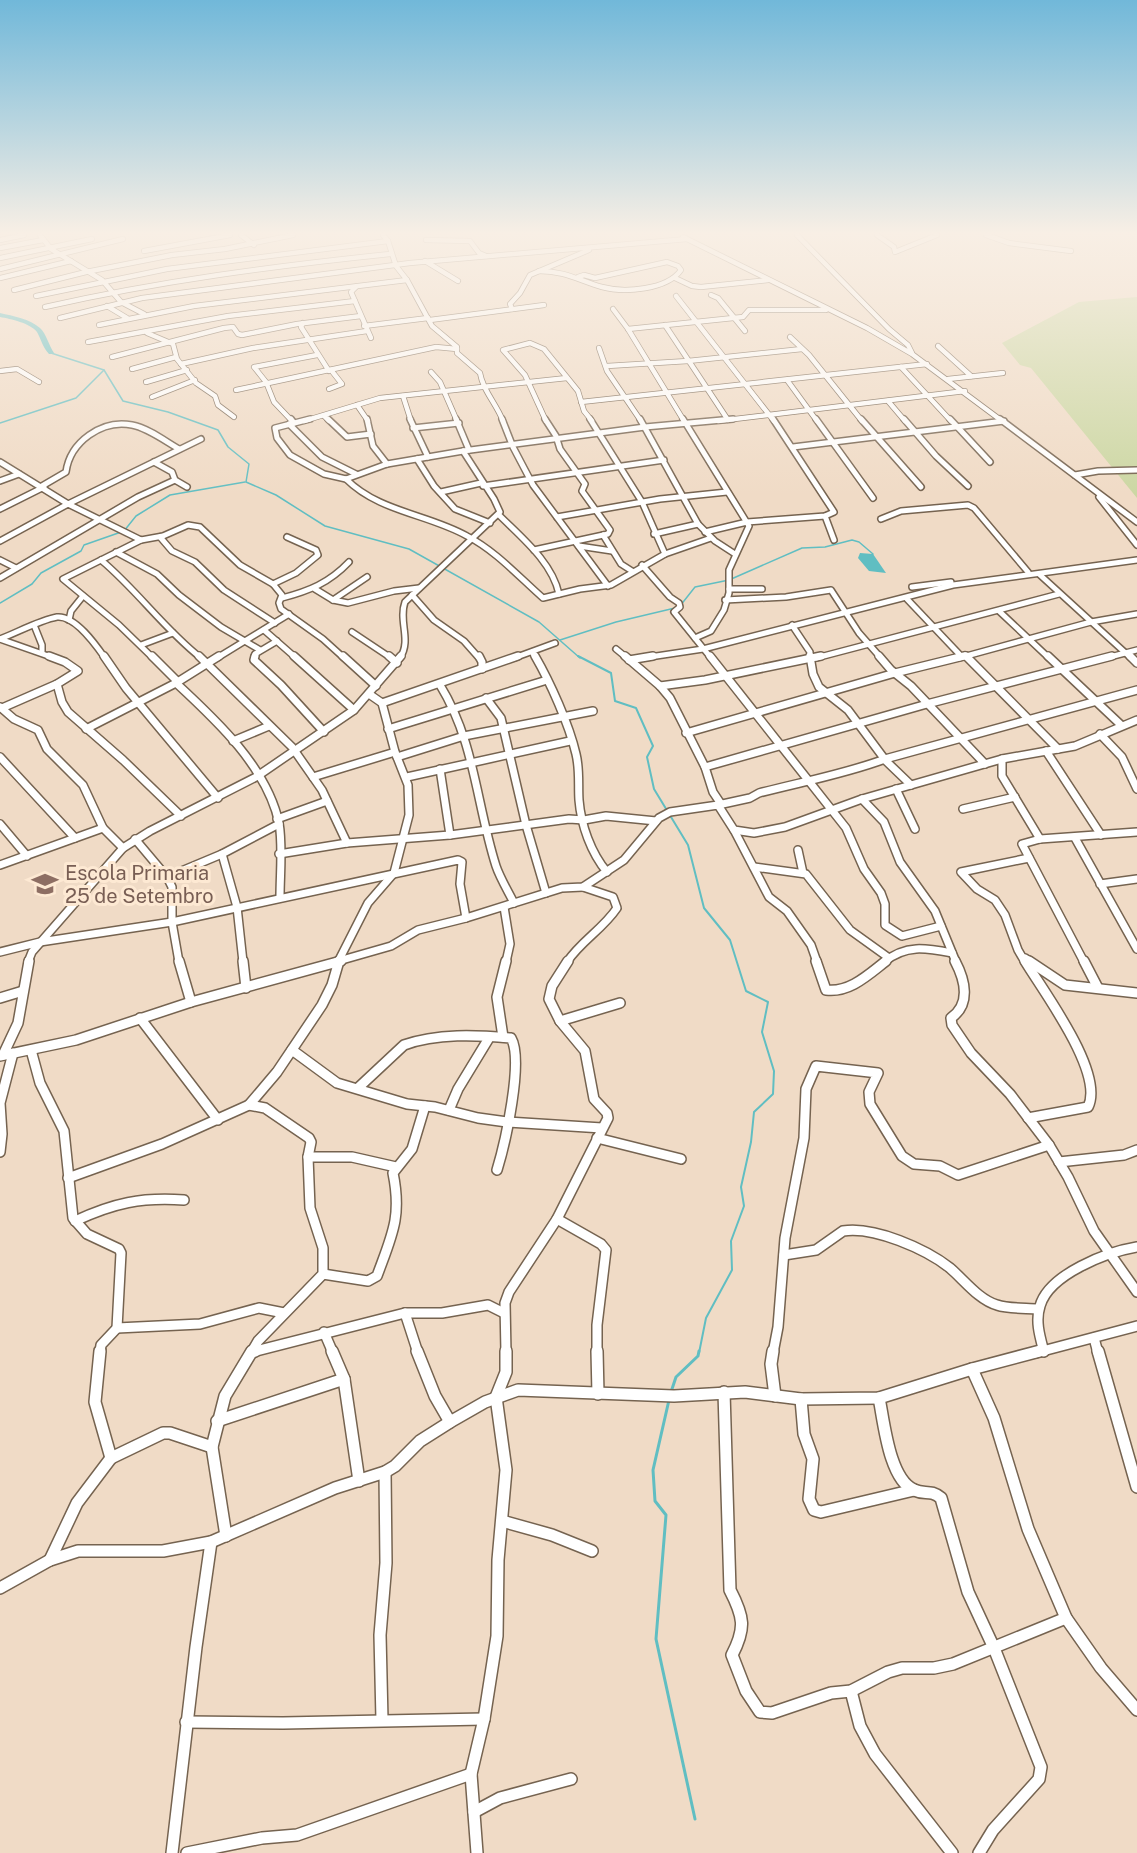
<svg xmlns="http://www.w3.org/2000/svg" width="1137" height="1853" font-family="'Public Sans',sans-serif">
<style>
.green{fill:#ccd7a3}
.water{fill:#60bec2}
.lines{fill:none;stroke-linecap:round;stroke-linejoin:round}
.stream-far2{stroke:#60bec2;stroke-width:1.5}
.stream-far1{stroke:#60bec2;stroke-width:2}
.stream{stroke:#60bec2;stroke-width:3}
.river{fill:#60bec2;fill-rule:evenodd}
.minor-far4-casing{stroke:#756350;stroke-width:6}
.minor-far3-casing{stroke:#756350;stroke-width:8}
.minor-far2-casing{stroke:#756350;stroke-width:10}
.minor-far1-casing{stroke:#756350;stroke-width:12}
.minor-casing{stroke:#756350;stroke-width:14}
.minor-far4{stroke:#fff;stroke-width:4.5}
.minor-far3{stroke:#fff;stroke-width:5}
.minor-far2{stroke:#fff;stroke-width:7}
.minor-far1{stroke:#fff;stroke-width:9}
.minor{stroke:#fff;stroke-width:11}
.labels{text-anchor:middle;stroke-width:6;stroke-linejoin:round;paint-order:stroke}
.education-label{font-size:20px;fill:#785e54;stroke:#fde9d3;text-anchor:start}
</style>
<rect width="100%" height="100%" fill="#f0dbc6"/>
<!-- green -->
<path class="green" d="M1137,297V498L1031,368L1020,365L1002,343L1079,302Z"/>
<!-- water -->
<path class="water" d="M860,553L873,554L886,573L869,571L858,558Z"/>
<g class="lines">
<!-- stream-far2 -->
<g class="stream-far2">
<path d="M51,353L104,370L123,401L168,412L218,430L228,447L249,464L246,482L276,495L325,526L409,549L539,622L580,658"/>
<path d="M0,423L76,398L104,370"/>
<path d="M0,603L32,584L41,573L81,551L84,545L124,531L136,516L170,495L245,482"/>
<path d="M680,606L695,587L729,580L802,548L825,547L852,540L859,542L873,554"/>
<path d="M560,640L616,622L675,608"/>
</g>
<!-- stream-far1 -->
<path class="stream-far1" d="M578,656L611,673L615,701L636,708L653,746L647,757L654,789L688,845L704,908L730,940L746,991L768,1002L762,1032L774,1071L773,1094L754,1112L751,1142L741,1187L744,1206L731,1241L732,1270L706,1318L699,1353"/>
<!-- stream -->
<g class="stream">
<path d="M671,1392L676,1377L698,1356L699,1351"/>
<path d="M669,1400L653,1470L655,1501L666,1515L656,1639L695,1819"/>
</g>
<!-- river -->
<path class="river" d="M0,313C13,316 30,319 40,328C46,333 49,346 54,353L53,354H49C43,348 41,339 37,332C30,323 11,319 0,317Z"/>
<!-- minor-far4 casing -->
<g class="minor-far4-casing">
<g id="minor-far4">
<path d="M40,235L51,249L102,280L121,302L144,314"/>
<path d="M241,235L254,245"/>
<path d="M383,235L388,241L396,266L407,280L432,326L457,347V353L480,373C483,391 496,403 503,421"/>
<path d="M797,235L889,329L908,345L912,353"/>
<path d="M877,235L894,247L895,252L937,235"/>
<path d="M986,235L1009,243L1071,251"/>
<path d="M683,237L867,328L912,354L1002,421"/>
<path d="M0,240L24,235"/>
<path d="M426,240L470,241L479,253L486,256"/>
<path d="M0,248L43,240"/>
<path d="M144,251L230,235"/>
<path d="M0,258L92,239"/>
<path d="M425,261L458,281"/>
<path d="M0,269L123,239"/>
<path d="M539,271C565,271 578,280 602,287C624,293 667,290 681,270L678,266L667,262L595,278L584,275L578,277"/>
<path d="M0,278L71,261"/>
<path d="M675,278L692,286L701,287L768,280"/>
<path d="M356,287L351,292L371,338"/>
<path d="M14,290L86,272L172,255L225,249L293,235"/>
<path d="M711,295L718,298L745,331"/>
<path d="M36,296L167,269L388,241"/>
<path d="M676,296L774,421"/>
<path d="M107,306L127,318"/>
<path d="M45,307C159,281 274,266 390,254"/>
<path d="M512,309L510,304L520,293L530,275L589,250"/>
<path d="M613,309L628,329L684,421"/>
<path d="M60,318L142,298L410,263L687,239"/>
<path d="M430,320L544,305"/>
<path d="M303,323L301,327L329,371"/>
<path d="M99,325L194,306L407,280"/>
<path d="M665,325L728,420"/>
<path d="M364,326L428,318"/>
<path d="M628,329L743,317L749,310H826"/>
<path d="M147,333L173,344L177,359L196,383L215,396L218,405L234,417"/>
<path d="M790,337L809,355L862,421"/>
<path d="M88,342L228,316L355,301"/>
<path d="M938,346L971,376"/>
<path d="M599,348L607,371L641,421"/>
<path d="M112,357L224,328L233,327L238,334L242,335L297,324L361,316"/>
<path d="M181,364L253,348L367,331"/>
<path d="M607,366L688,361L802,349"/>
<path d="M901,367L951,421"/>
<path d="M132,369L176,357"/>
<path d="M0,371L17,369L39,382"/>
<path d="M431,372L440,382L457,421"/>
<path d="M948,379L1003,373"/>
<path d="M787,380L817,421"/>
<path d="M146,382L187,370"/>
<path d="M329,389L342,384L331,370"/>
<path d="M236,390L436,347L457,349"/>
<path d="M403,396L411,421"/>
<path d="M152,397L195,380"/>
<path d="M888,401L905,421"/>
<path d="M581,402L927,364"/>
<path d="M357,405L368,421"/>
<path d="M324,416L329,421"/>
<path d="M292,421L274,402L266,382L254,367L317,355"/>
<path d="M304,421L380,398L567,378"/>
<path d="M546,421L525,375L503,350L530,343L544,349L578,391L584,411L592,421"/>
<path d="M718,421L965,391"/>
</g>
</g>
<!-- minor-far3 casing -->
<g class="minor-far3-casing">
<g id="minor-far3">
<path d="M291,419L294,423"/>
<path d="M310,419L275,428L277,438L290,455L324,474L346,479L387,464L463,451L645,427L733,419"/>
<path d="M328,419L347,437L371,434"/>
<path d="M367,419L373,446L387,464"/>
<path d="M410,419L428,457"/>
<path d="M456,419L469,450"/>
<path d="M502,419L513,447L533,485L608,586"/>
<path d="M640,419L698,524L715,541L735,554"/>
<path d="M683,419L749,526L729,570V593L724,610L711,631L695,638"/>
<path d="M816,419L873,498"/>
<path d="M861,419L921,487"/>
<path d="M904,419L936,456L968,486"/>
<path d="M950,419L990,462"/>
<path d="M1000,419L1137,522"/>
<path d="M289,424L322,457L356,474"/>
<path d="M413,428L459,423"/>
<path d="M793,447L1004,421"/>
<path d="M417,459L434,486L455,509L490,523"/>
<path d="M0,462L68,504L201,439"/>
<path d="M154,462L172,472L175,480L187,487"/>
<path d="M1075,475L1098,471L1137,470"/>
<path d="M346,479C379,512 428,514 467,536C496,551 519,577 543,598L580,589L611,585L665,554L642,502L590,419"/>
<path d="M0,481L19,474"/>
<path d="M42,486L66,472C70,442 102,419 132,425C148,428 165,441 179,449"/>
<path d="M483,486L664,460"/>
<path d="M441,492L481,483"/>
<path d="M1099,497L1137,545"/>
<path d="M0,509L44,487"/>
<path d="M499,515C522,538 552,562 559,594"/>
<path d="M825,516L834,540"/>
<path d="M557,517L660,499L727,492"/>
<path d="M881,519L901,511L968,505L974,508L1028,572"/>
<path d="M705,532L747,522L825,516L834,512L773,419"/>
<path d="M654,534L698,524"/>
<path d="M603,535L621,564L632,571"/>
<path d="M160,537L172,551L195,562L224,590L275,623"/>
<path d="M141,540L63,579L119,625L153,658"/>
<path d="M0,541L68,504L141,540L163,536L188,525L200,527L240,565L273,584L282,595L279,603L281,609L323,639L344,658"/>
<path d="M579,546L612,551"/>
<path d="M534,550L608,534L610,530L582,491L585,484L560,449L556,436L545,419"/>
<path d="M116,552L157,574L179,595L221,627L260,650"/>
<path d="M665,554L711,538"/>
<path d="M0,560L16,568"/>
<path d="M101,560C137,590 164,629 201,658"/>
<path d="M642,565L670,597L679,603L680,607L674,612L711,658"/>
<path d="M1039,574L1131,658"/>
<path d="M0,578L138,497L175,480"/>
<path d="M273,584L296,573L318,555L316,550L287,537"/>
<path d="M912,587L951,582"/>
<path d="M315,589L333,600L348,603L394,591L419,588"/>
<path d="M729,589H762"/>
<path d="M412,595L434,620L464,641L479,658"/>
<path d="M282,598C309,591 329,583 349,562"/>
<path d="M907,599L961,656"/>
<path d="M333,600L367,577"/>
<path d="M725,600L786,597L831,590L859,633L881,658"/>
<path d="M999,611L1049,658"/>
<path d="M69,620L71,611L83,596"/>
<path d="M34,625L42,645V653"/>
<path d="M792,625L810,652V658"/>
<path d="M264,630L296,658"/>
<path d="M352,632L391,658"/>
<path d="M0,639C16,633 40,620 57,617C75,615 96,645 105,658"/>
<path d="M0,639L54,658"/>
<path d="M141,645L173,633"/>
<path d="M616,649L627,658"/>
<path d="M532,652L536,658"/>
<path d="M965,655L968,658"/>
<path d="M217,658L289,614"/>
<path d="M254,658L255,654L277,641"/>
<path d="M400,658C412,640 398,621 405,602L500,512L494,499L463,451"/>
<path d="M514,658L555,643"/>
<path d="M643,658L703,649L953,585L1137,560"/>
<path d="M816,658L1059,594"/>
<path d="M959,658L1091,622L1137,614"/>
<path d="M1106,658L1137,650"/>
</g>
</g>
<!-- minor-far2 casing -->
<g class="minor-far2-casing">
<g id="minor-far2">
<path d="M104,656L126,688L218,798"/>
<path d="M152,656L178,682"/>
<path d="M199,656L292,747L322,790L347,843"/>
<path d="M255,656L254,660L281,685L324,732"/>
<path d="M294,656L354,710"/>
<path d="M343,656L376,686"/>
<path d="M389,656L397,663"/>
<path d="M479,656L482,662V669"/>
<path d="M535,656C550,682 569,724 576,754C580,770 578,785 579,800C581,825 591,853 607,872"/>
<path d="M625,656L660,686L670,698L705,767L713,792L721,804"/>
<path d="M710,656L846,828L864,869L881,893L885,904V925L902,936L941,926"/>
<path d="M810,656L813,674L819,687L848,710L886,761L911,785"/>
<path d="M879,656L891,670L911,686L985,764"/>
<path d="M966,656L1058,749"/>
<path d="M1048,656L1121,725"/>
<path d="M1130,656L1137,663"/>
<path d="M629,660L653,656"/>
<path d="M176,683C216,720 267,767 279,823C283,846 280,874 280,897"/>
<path d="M57,684L62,702L68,712L123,760L181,816"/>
<path d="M440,685C475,742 476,803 496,866C500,878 508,891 514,903"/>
<path d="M660,686L705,680L821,656"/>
<path d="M486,698L501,718L526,825L546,893"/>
<path d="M382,703L518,656"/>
<path d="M0,707L14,719L38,730L47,749L83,785L103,828L123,848"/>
<path d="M2,708L57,684L78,671L65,662L49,656"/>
<path d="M86,729L176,683L219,656"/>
<path d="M388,729L547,680"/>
<path d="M686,733L895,673L964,656"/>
<path d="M1100,734L1122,757L1137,789"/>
<path d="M233,741L269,726"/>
<path d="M1046,751L1101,835"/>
<path d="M0,757L75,838"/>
<path d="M397,757L464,736L593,711"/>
<path d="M1002,759V776L1040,839"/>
<path d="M705,767L927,704L1112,656"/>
<path d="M440,769L450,835"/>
<path d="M313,777L395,752"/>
<path d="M407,777L570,741"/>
<path d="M896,789L915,829"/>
<path d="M862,799L884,822L900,862L935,911L956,962"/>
<path d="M718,805L750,798L759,793C801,782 845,774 885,759L1137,690"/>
<path d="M963,809L1015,797"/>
<path d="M277,819L327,801"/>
<path d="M0,824L27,856"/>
<path d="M734,830L769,897L787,911L811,945L817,962"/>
<path d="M1075,838L1137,949"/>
<path d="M135,839L167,877L172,887V922L179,962"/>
<path d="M798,850L803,873"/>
<path d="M222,854L237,907L243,962"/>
<path d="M279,854L347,843L450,835L569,819L584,820L606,816L656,821"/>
<path d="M0,865L103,828"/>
<path d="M754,867L806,874L850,930L889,958"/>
<path d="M167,877L222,854L279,824"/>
<path d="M1100,884L1137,879"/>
<path d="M504,907L510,944L506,962"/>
<path d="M0,952L40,942L172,922L458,860L462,862L460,884L466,918"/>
<path d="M1025,958L1031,962"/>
<path d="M28,962L32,952L123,848L150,831L256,777L354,710L401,656"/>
<path d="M335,962L391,946L418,930L466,918L562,888L583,887L624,860L659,818L670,812L718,805L734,830L754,833L785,827L862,799L1002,759L1075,746L1137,720"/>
<path d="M338,962L368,903L394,873L409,815L408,785L395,752L382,703L369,694"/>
<path d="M567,962C581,941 603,929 617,908L613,897L583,887"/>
<path d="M884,962C906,944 926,948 952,953"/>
<path d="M1025,962L1018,950L1005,915L995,900L977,889L961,872L1029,858"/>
<path d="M1084,962L1022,844L1040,839L1137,832"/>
</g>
</g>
<!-- minor-far1 casing -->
<g class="minor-far1-casing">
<g id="minor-far1">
<path d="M179,961L191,1002"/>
<path d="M243,961L246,988"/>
<path d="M816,961L826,990C850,993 869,974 886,961"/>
<path d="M955,961C965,980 971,1004 951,1018L952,1025L971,1053L1010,1094L1049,1145L1068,1177L1094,1231L1137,1292"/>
<path d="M1025,961C1043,991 1105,1073 1088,1107L1028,1118"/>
<path d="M1029,961L1065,985L1137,993"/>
<path d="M1084,961L1098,988"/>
<path d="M0,998L23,991"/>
<path d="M140,1018L218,1120"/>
<path d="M560,1021L620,1003"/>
<path d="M503,1037L497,997L506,961"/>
<path d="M31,1050L40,1083L64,1131L73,1218L87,1234L119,1249L121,1253L117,1328L101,1345L100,1353"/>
<path d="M292,1050L337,1083L407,1104L435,1107L478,1118L507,1122L602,1128"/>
<path d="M3,1055L18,1023L29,961"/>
<path d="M0,1056L76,1040L191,1002L341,961"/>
<path d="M358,1088L404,1045C437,1033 477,1035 511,1038C524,1060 505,1144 497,1170"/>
<path d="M249,1105L277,1072L322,1005L332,985L339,961"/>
<path d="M449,1110L458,1089L489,1038"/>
<path d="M597,1138L681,1159"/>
<path d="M0,1152L2,1134L0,1103L13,1053"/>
<path d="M308,1157H352L396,1167"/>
<path d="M1059,1162L1124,1155L1137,1150"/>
<path d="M68,1178L162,1144L249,1105L265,1108L309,1138L311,1142L308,1157L310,1208L323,1248V1274L258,1341L251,1353"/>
<path d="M557,1219L601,1244L606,1250L597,1325V1353"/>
<path d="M75,1221C114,1203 141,1197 184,1200"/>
<path d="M784,1255L816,1250L843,1231C874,1226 926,1249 950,1268C964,1280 979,1300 997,1305C1009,1309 1025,1308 1038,1309"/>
<path d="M323,1274L368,1281L377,1276C392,1235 402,1217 393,1173L412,1149L425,1106"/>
<path d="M405,1313L418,1353"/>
<path d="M117,1328L200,1324L259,1308L284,1313"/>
<path d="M324,1332L333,1353"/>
<path d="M1094,1338L1098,1353"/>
<path d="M252,1352L405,1313H442L488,1305L504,1313"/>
<path d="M1044,1352C1040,1337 1035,1321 1040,1306C1049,1274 1107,1252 1137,1247"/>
<path d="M506,1353L505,1303L509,1292L557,1219L608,1118L607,1113L594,1099L585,1051L560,1021L549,999L552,986L568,961"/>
<path d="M773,1353L778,1327L785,1238L804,1138L806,1089L816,1066L878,1073L869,1092L870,1104L902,1156L914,1164L940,1166L958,1175L1049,1145"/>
<path d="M1035,1353L1137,1326"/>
</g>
</g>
<!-- minor casing -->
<g class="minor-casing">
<g id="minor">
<path d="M100,1351L95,1402L111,1458"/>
<path d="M332,1351L344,1379L359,1481"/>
<path d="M417,1351L435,1396L450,1422"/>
<path d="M597,1351L598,1394"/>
<path d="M773,1351L771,1364L775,1396"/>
<path d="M1098,1351L1137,1487"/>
<path d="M252,1352L255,1351"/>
<path d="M972,1369L994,1418L1028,1529L1066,1618L1101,1668L1137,1710"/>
<path d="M724,1392L730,1590C744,1617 746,1628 732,1655L746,1691L760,1712L772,1713L831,1693L851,1691L888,1672L902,1668H934L953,1664L1066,1618"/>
<path d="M879,1398C884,1422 889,1479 914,1490C925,1495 930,1489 941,1498L968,1592L994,1648L1041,1767L1039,1779L993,1830L979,1853"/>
<path d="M801,1399L804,1434L813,1459L809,1499L814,1510L821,1512L914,1490"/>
<path d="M217,1421L344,1379"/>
<path d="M502,1521L552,1535L592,1551"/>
<path d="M226,1536L212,1447L225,1396L252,1351"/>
<path d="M50,1560L77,1503L111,1458L163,1433H170L212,1447"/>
<path d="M0,1588L50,1560L78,1551H163L211,1542L335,1488L385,1472L395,1466L420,1441L450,1422L485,1402L518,1390L674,1396L745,1392L801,1399L879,1398L972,1369L1040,1351"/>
<path d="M851,1691L860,1726L875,1754L952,1853"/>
<path d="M382,1720L380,1635L386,1563L385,1472"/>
<path d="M186,1722L283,1723L484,1719"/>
<path d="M474,1812L500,1798L571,1779"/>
<path d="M172,1853L196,1647L211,1542"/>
<path d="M187,1853L262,1838L297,1835L471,1774"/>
<path d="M477,1853L471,1774L484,1719L497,1636L498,1560L506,1470L496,1397L506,1372V1351"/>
</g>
</g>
<!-- minor-far4 -->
<use href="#minor-far4" class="minor-far4"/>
<!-- minor-far3 -->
<use href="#minor-far3" class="minor-far3"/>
<!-- minor-far2 -->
<use href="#minor-far2" class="minor-far2"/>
<!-- minor-far1 -->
<use href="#minor-far1" class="minor-far1"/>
<!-- minor -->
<use href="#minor" class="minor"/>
</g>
<!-- sky -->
<linearGradient id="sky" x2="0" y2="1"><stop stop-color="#71b8d9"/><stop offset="0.47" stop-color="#f8efe5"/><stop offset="1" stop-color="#f8efe5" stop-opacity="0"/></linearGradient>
<rect width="1137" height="495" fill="url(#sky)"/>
<!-- icons -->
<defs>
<g id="school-bare" transform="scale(2.07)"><path d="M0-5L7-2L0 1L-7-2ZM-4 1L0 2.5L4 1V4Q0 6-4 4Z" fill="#8d6e63" stroke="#fde9d3" stroke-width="2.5" paint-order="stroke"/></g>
</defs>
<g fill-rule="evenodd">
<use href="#school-bare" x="45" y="884"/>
</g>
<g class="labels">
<!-- education labels -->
<g class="education-label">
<text x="65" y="880">Escola Primaria<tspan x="65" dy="23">25 de Setembro</tspan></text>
</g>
</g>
</svg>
